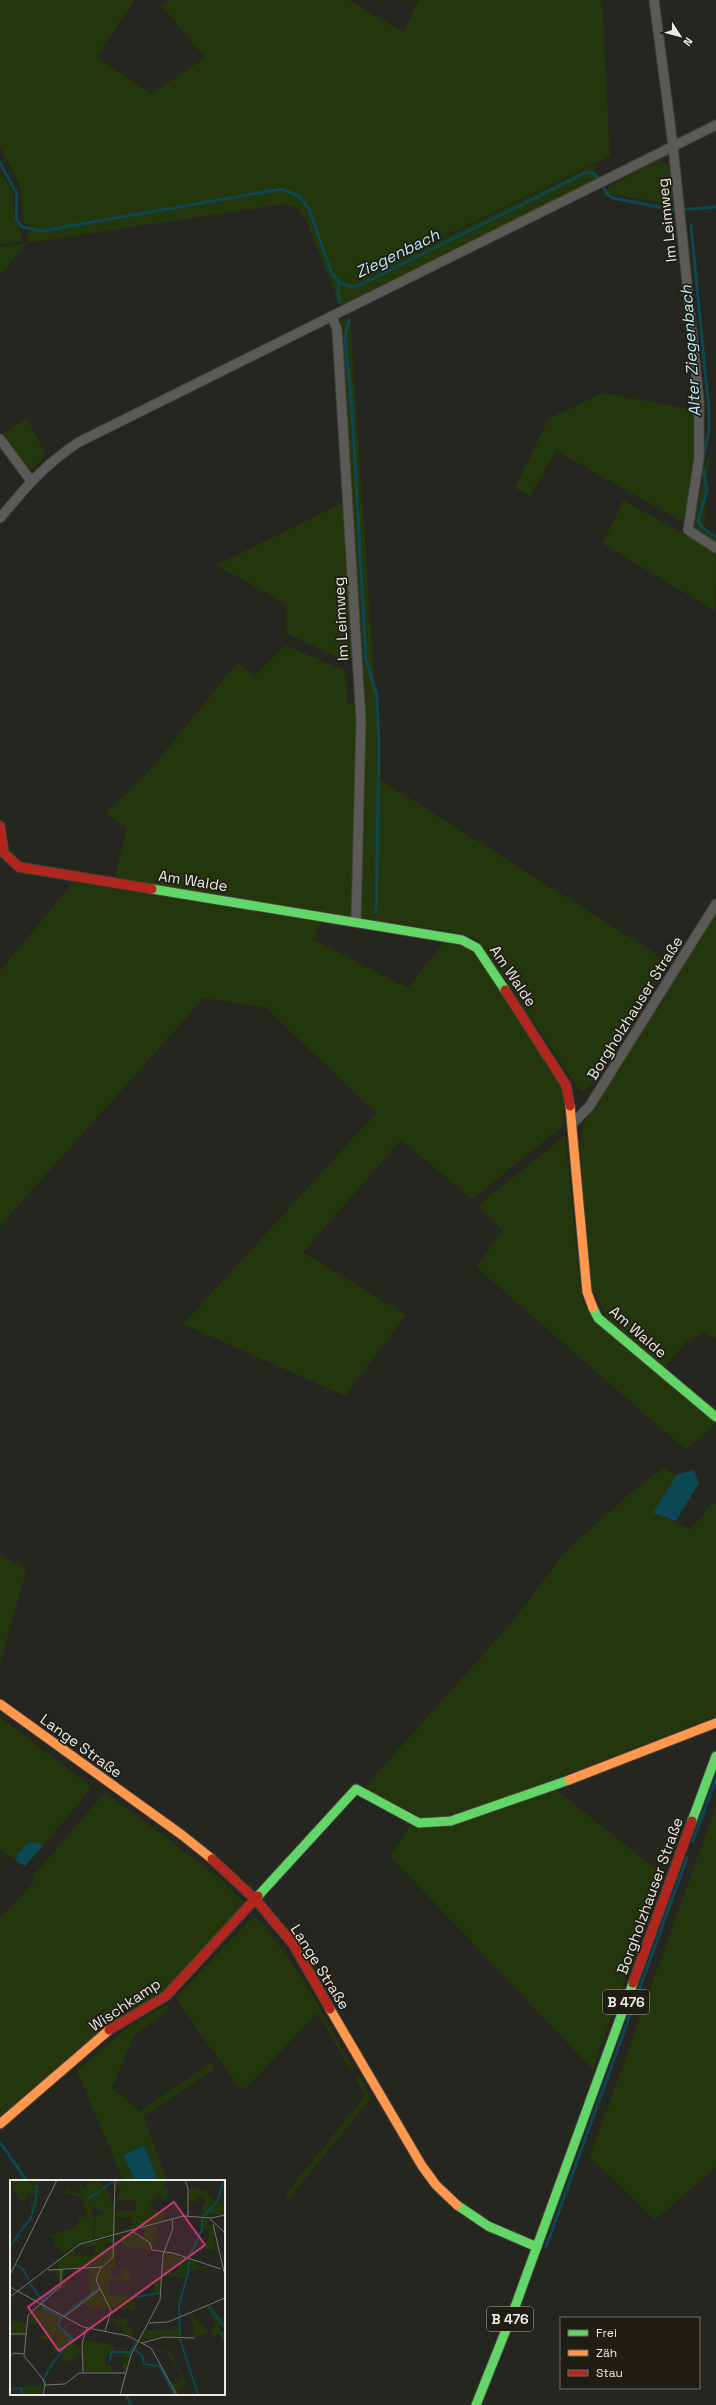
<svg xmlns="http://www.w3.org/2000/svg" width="716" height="2405" font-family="'Space Grotesk',sans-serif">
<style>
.green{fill:#24360c}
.water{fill:#0d4753}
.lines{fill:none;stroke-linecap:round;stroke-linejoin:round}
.stream{stroke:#0d4753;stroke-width:3}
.street-casing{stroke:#43433e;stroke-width:11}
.fast-casing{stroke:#43433e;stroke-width:11}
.slow-casing{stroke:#43433e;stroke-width:11}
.jam-casing{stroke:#43433e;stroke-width:11}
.street{stroke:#5b5a56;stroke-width:9}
.fast{stroke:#63d668;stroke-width:9}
.slow{stroke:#ff974d;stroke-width:9}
.jam{stroke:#b3261e;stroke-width:9}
.labels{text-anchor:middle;stroke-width:3.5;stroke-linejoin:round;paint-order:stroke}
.shield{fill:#1f1d14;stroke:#aeaca6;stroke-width:1}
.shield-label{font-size:14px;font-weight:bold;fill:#ebeae4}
.street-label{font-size:15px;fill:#ebeae4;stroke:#1f1d14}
.water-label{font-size:16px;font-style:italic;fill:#bbecfb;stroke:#1f1d14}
.inset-river{fill:none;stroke:#0d4753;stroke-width:2}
.inset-road{fill:none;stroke:#75746f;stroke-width:1}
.view{fill:#c83870;fill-opacity:0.15;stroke:#c83870;stroke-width:2}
.inset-edge{fill:none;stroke:#ebeae4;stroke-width:2}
</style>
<rect width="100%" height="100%" fill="#262621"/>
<!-- green -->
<g class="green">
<path d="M0,0H132L134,2L96,56L151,94L205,58L162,6L168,0H259L252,13L259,0H349L403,32L419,0H602L610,156L356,279L341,274L357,280L595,165V180L340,307L308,225L299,209L285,204L27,243L0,275V247L27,243L29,226L23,223L20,185L0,147Z"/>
<path d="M657,159L669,166L674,205L608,194L606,189Z"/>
<path d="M0,170L13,192V212L23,241L0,244Z"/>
<path d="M350,317L381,780L669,962L589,1087L584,1091L579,1090L478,939L440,930L114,880L127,828L106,813L146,775L237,663L254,676L285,645L346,671L347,704L366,703L340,320Z"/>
<path d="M603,393L696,410V461L683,522L556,451L530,496L515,488L549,418Z"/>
<path d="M27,418L45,454L34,469L22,464L1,435Z"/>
<path d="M710,447L704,530L716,535V543L698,532L694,525Z"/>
<path d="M623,500L716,552L715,611L603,544Z"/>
<path d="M342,503L354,655L346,661L286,633V604L216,565Z"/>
<path d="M73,882L320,922L314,940L408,988L444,941L461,944L481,958L559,1079L563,1095L564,1125L472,1199L401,1140L303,1252L406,1315L345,1396L183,1324L376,1113L265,1007L204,998L0,1226V971Z"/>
<path d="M716,910V1337L714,1339L704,1333L687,1341L664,1368L607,1318L590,1285L580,1144L584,1123Z"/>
<path d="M565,1136L581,1293L585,1306L716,1423L686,1450L476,1267L503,1230L478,1205Z"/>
<path d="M663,1468L676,1475L654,1513L691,1529L713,1502L716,1504V1716L521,1792L449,1816L421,1817L364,1788L513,1621L564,1553L628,1495Z"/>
<path d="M0,1555L27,1569L0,1664Z"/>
<path d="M0,1717L92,1787L43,1846L39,1843L17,1854L16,1861L0,1850Z"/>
<path d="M556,1790L661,1873L593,2070L390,1856L410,1825Z"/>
<path d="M105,1792L217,1876L243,1901V1909L176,1982L0,2119V1918L33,1883L34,1875Z"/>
<path d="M716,1805V2167L655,2220L590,2157Z"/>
<path d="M251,1919L260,1920L302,1977L354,2069L351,2071L317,2013L244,2090L237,2085L175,1998Z"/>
<path d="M165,2005L168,2010L134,2036L112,2088L140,2111L211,2062L215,2069L144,2117L167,2181H158L143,2145L123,2155L135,2181H124L77,2071L124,2030Z"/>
<path d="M359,2076L371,2098L287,2201L285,2195L365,2096L355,2079Z"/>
</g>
<!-- water -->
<g class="water">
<path d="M694,1470L699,1483L676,1521L653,1513L676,1475Z"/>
<path d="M29,1842L39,1843L43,1846L25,1866L16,1861L17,1854Z"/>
<path d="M144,2145L158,2181H135L123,2155Z"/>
</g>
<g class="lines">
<!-- stream -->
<g class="stream">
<path d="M0,163L17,194L16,219L22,227L41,231L282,189L299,196L309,209L332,274C339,283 345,286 356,287L587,172L595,174L608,195L613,198L674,210L716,207"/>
<path d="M691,225L709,411V431L702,462L707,491L698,521L701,527L716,537"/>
<path d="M338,282L339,302"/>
<path d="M349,320L345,338L352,409L366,659L377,696L379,747L376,913"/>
<path d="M693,1841L716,1779"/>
<path d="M0,2142L27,2181"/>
<path d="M546,2247L687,1858"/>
<path d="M126,2394L131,2405"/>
</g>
<!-- street casing -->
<g class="street-casing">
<g id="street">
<path d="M654,0L673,146L699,401V458L688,530L716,548"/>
<path d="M332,316L337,330L361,720L356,922"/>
<path d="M0,439L31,481"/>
<path d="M0,518C25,488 45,464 79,442L716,125"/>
<path d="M573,1123L589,1107L716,904"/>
</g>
</g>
<!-- fast casing -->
<g class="fast-casing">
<g id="fast">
<path d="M152,889L462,940L477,948L505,990"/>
<path d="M593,1308L598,1318L716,1417"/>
<path d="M692,1821L716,1756"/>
<path d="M258,1896L356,1789L419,1823L451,1821L569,1780"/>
<path d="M457,2205L488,2226L537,2247"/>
<path d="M476,2405L512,2315L633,1983"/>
</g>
</g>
<!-- slow casing -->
<g class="slow-casing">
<g id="slow">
<path d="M570,1106L587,1292L593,1308"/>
<path d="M0,1704L182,1835L212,1859"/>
<path d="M569,1780L716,1723"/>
<path d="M330,2009L422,2166L436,2185L457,2205"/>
<path d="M0,2124L109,2030"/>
</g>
</g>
<!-- jam casing -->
<g class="jam-casing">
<g id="jam">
<path d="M0,826L4,853L19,867L152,889"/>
<path d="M505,990L566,1085L570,1106"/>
<path d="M212,1859L256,1900L293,1944L330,2009"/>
<path d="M633,1983L692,1821"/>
<path d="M109,2030L166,1996L258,1896"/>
</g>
</g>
<!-- street -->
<use href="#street" class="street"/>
<!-- fast -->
<use href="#fast" class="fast"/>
<!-- slow -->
<use href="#slow" class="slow"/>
<!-- jam -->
<use href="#jam" class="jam"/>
</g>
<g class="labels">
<!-- shield labels -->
<g class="shield">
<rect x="603" y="1990" width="46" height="24" rx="3"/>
<rect x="487" y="2307" width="46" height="24" rx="3"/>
</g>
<g class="shield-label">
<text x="626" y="2007">B 476</text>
<text x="510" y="2324">B 476</text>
</g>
<!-- street labels -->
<g class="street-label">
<text transform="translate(667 220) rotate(-96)" y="5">Im Leimweg</text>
<text transform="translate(341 619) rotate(-93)" y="5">Im Leimweg</text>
<text transform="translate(193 881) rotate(9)" y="5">Am Walde</text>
<text transform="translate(513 976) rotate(56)" y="5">Am Walde</text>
<text transform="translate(635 1008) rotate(-58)" y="5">Borgholzhauser Straße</text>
<text transform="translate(638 1332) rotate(41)" y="5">Am Walde</text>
<text transform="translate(81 1746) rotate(36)" y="5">Lange Straße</text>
<text transform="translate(650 1896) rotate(-70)" y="5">Borgholzhauser Straße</text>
<text transform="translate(320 1967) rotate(58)" y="5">Lange Straße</text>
<text transform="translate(125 2005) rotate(-34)" y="5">Wischkamp</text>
</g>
<!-- water labels -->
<g class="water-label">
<text transform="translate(397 253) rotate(-26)" y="6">Ziegenbach</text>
<text transform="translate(690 351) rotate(-94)" y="6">Alter Ziegenbach</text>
</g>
</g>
<!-- overview -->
<g transform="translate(10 2180)">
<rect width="215" height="215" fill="#262621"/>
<path d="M3,0L21,2L27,0V4L22,3L31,12L27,19L26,28L21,38V21L23,24L25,15L18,13L16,20H9L2,5ZM69,0L74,10L79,2L88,0L101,16L100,22H106L105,29L102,30H105L104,44L107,53L84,59L86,36L94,35V31L89,32L85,26L81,31L82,37L85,36L83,59L68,63L54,73L43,64L45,60L41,56L58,49H66L68,37H77L80,51L73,18L55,13L57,8L71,14ZM105,0H156L154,9H159L157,20L150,19L151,15L148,13L139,29L155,33L154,40L122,49L121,37H106V31H126L125,20H106L112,7L106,6ZM179,8L199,10L198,16L211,24L215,13L213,34L191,36L193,25L196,20L185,14L188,16L186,22L179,20ZM193,38L197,39V44L202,46L206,68L203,71L195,68L200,52L193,48ZM149,44L145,65L142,66L133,58L134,48ZM122,52L140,64L142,70L109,66L112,64L108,55ZM104,57V63L95,64L94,68L103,70V76L93,85L50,89L46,82L63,69L66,76H85V67L71,66L64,69L72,64ZM104,65H107L105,86L101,89L93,87L103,78ZM154,72L178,78L175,98L153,95L154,87L161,88L162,93H167L168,87L153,86ZM179,78L189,82H186L187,85L193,88L178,91ZM90,87L85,101L98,125L94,129L79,127L76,125V118L53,136L80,113L78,88ZM93,87L101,89V96L112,97L111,88H119L122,101L100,99L99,110L101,115L125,117V130L100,128L91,111V103H87L86,99ZM54,89L55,96H51V101H55L56,110L52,111L51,103V106L45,108L51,105L43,90ZM152,97L150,113H146L143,100ZM199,126L215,143V148L211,144L208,146L212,152L205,156L201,152L206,142L196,127ZM32,127L53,137L49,145L66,159L65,164L68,170L72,168L74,160L103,165L104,173L97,175L95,180L96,185L101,186V192H74L72,171L71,175H66L61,182L52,179V172L58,167L62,160L50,174L47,171L42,174L44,163L48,162V158L44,156L43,161L34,159L31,157L35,155L34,145L19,143V132L23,134ZM182,133L189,143L200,151L185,158L181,135L172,137ZM98,139H118L117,147L123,151L121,157L111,155L113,146L108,145V142H98ZM10,141L18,147L17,153L0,154V142ZM170,149V157L153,156L130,161L136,150ZM158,168L177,205L165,212L162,205L172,199L156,170L146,172ZM112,172H122L119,177H113V182L119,178L116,192L113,193ZM34,204L32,212L13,215L12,207Z" fill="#24360c"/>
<path class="inset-river" d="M92,9L103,2M26,19L27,5M78,19L91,10M194,36L207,22L214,0M10,52L21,38L26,19M0,66L10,53M179,77L192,50V39M6,85L13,89L19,100M20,103L32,121L34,128L51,137L48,145L62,159L42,184L34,198L36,205M125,117L150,113M33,119L50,105M199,126L215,148M53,136L88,108M215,152L211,154L215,161M170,156L169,125L178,93L179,79M170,159L188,215M125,170L132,175L134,184L149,186L165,215M100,181L101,172H120L126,162M0,209L11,208L12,215"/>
<path class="inset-road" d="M175,0L178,8V36M200,39L215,53M203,44L215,96M122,51L140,63L142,70L163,73L211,89M38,90L92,87M0,95L47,0M0,107L73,147L118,156L141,168L167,215M0,117L70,64L173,36L201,38L215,35M54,137L90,109M139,143L158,142L215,118M95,151L101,131L86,100L90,89L103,77L105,0M0,154H17M132,163L154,157L184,158M0,176L4,173L14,174M73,192L72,163L77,148M35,205L55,204L69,193H116M33,215L35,205L33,199L14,176L18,135L51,106V89M110,215L121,175L150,120L153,75L163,48L162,39"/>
<path class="view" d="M164,22L195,65L49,171L18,127Z"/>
<rect width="215" height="215" class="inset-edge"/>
</g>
<!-- legend -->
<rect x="560" y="2317" width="140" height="72" fill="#1f1d14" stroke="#716f67"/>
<rect x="568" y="2330" width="20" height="6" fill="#63d668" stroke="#716f67"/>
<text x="596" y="2337" font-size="12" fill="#ebeae4">Frei</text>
<rect x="568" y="2350" width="20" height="6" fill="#ff974d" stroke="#716f67"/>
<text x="596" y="2357" font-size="12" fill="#ebeae4">Zäh</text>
<rect x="568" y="2370" width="20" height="6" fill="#b3261e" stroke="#716f67"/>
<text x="596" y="2377" font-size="12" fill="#ebeae4">Stau</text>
<!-- north arrow -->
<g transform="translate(680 36) rotate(126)" stroke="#1f1d14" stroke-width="3" paint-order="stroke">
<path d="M0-3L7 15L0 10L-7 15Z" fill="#ebeae4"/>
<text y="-6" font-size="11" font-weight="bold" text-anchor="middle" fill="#ebeae4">N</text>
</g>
</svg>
